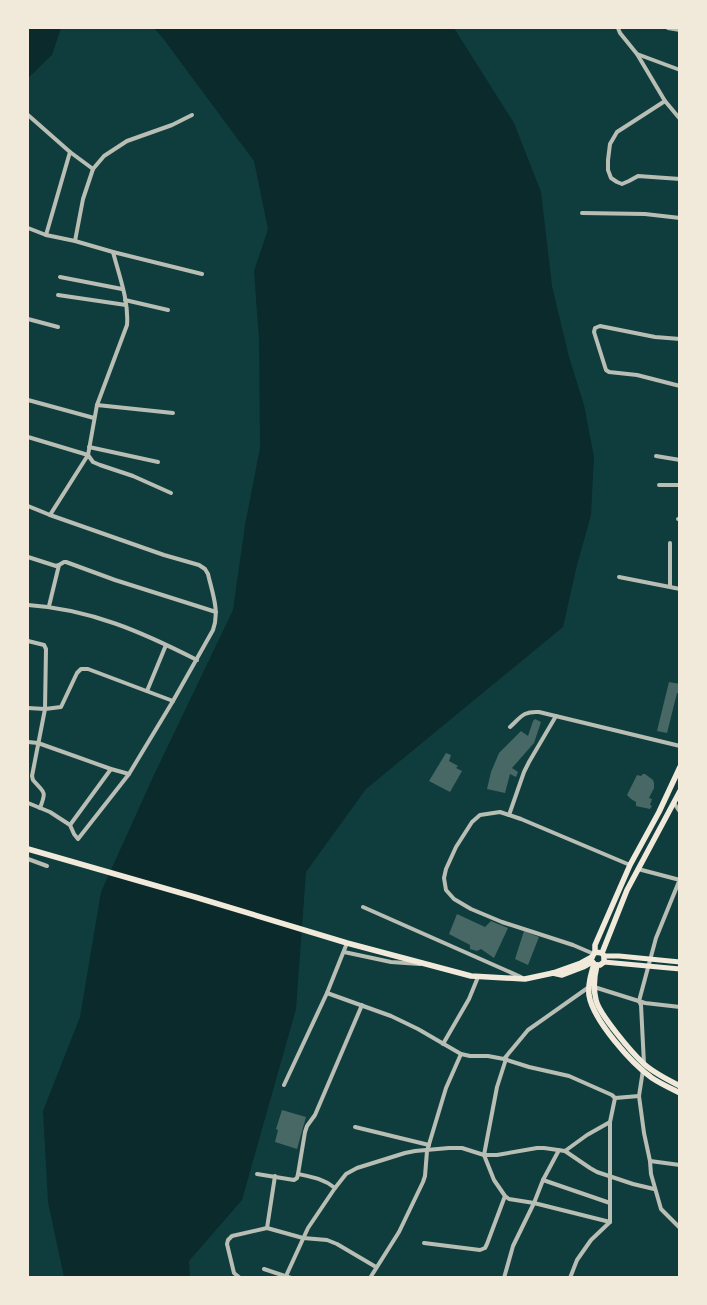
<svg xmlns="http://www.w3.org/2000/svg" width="707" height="1305" font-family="Karla,sans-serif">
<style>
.water{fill:#0a2a2b}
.building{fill:#486865}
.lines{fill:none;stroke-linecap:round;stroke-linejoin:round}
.minor{stroke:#b8beb3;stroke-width:4}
.secondary{stroke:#f1e9da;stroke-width:5}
.primary{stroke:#f1e9da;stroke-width:5.5}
</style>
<rect width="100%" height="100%" fill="#0f3d3e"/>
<!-- water -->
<g class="water">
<path d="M28,28H61L52,55L28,78Z"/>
<path d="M154,28H454L514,123L541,192L552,286L569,357L584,405L594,457L591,515L577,565L563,627L366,789L306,872L296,1009L242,1200L189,1261L190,1277H64L48,1202L43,1111L80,1017L101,892L153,777L233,610L245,525L260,448L259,340L254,271L268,229L254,161L162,37Z"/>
</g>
<!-- building -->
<g class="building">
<path d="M669,682L680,684V693H677L667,733L657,731Z"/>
<path d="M535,719L541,722L534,743L512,768L518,772L516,777L510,774L505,793L487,789L491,772L499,753L521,731L528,736L533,721Z"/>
<path d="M446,753L451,755L449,761L458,766L456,768L462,771L450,792L429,781Z"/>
<path d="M643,774H645L653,780L654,783V788L649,798L652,799L650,805L652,806L650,809L636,806V802L631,799L627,795L637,775L641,776Z"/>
<path d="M457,914L485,927L491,921L508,928L494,958L481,949L477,951L470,949V945L449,934Z"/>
<path d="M524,931L539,937L528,965L515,959Z"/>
<path d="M282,1110L306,1117L297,1149L275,1142L278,1130L276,1129Z"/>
</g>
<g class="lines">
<!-- minor -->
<g class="minor">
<path d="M618,28L620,33L637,54L665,101L680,119"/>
<path d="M668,28L680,30"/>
<path d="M637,54L680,70"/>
<path d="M665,101L617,132L610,144L608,160V170L611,178L617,182L622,184L629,181L638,176L680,179"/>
<path d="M28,115L70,152L46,235"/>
<path d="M70,152L93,169L104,156L127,141L172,125L192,115"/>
<path d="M582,213L645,214L680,218"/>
<path d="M28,228L46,235L75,241L113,252L202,274"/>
<path d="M75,241L83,199L93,169"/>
<path d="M60,277L122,289"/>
<path d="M58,295L126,305"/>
<path d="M125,300L168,310"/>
<path d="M28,319L58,327"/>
<path d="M680,339L655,337L600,326L595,328L594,332L606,370L609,372L637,375L680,386"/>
<path d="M28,400L94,418"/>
<path d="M97,405L173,413"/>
<path d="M28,437L88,455L93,462L100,465L133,476L171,493"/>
<path d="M89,447L158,462"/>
<path d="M656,456L680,460"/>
<path d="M659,485H680"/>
<path d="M28,506L50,515L164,555L199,565L205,569L208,574C212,592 220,611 213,630L173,701L129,774"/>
<path d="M50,515L88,455L97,405L127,325C129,301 119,275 113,252"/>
<path d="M678,519H680"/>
<path d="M670,543V586"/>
<path d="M28,557L56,566L59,565L64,562H66L115,580L216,612"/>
<path d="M619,577L680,589"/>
<path d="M28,605C90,609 142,632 197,660"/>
<path d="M49,606L59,565"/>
<path d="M28,641L44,645L46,649L45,709L32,776L33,780C44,793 47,790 40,808"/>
<path d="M147,691L166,645"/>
<path d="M28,708L45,709L61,707L77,673L81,669H88L173,701"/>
<path d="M510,727C521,717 523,711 539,712L680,746"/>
<path d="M28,742L38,743L111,769L129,774L78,839L74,834L70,825L50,812L28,803"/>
<path d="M674,803L680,812"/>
<path d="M509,815L524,772L529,762L556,716"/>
<path d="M70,825L111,769"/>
<path d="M28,859L47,866"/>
<path d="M638,869L680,880"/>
<path d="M363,907L521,977"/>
<path d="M344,952L391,962L420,964"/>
<path d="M594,954L573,945L502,922L471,909L454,899L446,890L444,878L446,869L456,847L472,822L480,815L500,812L521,819L630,865"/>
<path d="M594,987L645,1003L680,1007"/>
<path d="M327,993L391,1016L418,1029L461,1054L470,1056H488L504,1059L529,1067L569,1076L612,1095L615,1098L639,1096"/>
<path d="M443,1044L469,999L478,977"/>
<path d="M504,1059L528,1030L589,987"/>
<path d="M506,1059L497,1087L484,1155H497L537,1148H544L565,1151L587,1135L610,1122"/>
<path d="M644,1064L641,1005L639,1001L656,938L680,879"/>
<path d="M643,1070L639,1096L644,1133L650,1161L651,1174L661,1209L680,1228"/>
<path d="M284,1085L327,993L347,943"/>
<path d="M355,1127L429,1145"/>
<path d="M565,1151L590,1168L597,1172L633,1184L654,1189"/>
<path d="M650,1161L680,1165"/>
<path d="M257,1174L294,1180L297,1178L298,1174C312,1177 324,1179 335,1188"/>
<path d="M298,1174L305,1132L307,1126L315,1115L362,1005"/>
<path d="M543,1180L610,1203"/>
<path d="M267,1228L275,1176"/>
<path d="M424,1243L480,1250L485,1248L487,1244L505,1196"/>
<path d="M264,1269L291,1278"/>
<path d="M286,1276L308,1228L335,1188L346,1174L357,1168L405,1153L415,1151L449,1148H462L484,1155L494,1180L505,1196L509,1199L534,1203L610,1222V1122L615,1098"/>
<path d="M240,1278L234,1273L227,1244L228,1240L232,1236L267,1228L303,1238L327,1240L337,1244L376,1267"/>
<path d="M370,1278L399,1232L423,1182L425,1176L427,1151L446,1088L461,1054"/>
<path d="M504,1278L513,1246L534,1203L543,1180L559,1150"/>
<path d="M570,1278L577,1260L591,1240L610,1222"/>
</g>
<!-- secondary -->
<g class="secondary">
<path d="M604,956H619L680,962"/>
<path d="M604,962L680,969"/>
</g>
<!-- primary -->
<g class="primary">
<path d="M28,849L195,897L347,943L471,976L525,979L553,973L581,963L592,957"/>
<path d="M595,952L602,953L604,956V962L600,965H595L591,960L592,957L595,952V945L630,865L659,812L680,767"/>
<path d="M602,953L627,890L680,791"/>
<path d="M594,964C591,974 588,984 589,995C593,1020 631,1063 652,1078C661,1084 670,1088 680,1093"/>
<path d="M597,965C594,977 593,988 596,1000C599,1014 632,1053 644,1064C654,1073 668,1080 680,1086"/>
<path d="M553,973L562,975L583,967L592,962"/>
</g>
</g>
<!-- border -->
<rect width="707" height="1305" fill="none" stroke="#f1e9da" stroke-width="58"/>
</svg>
